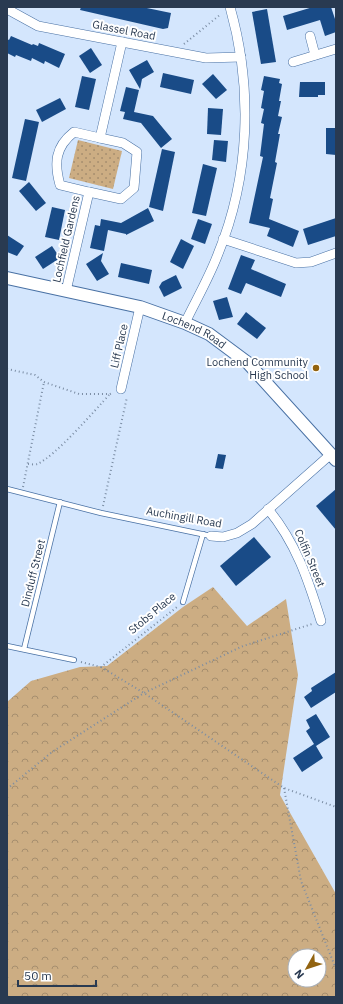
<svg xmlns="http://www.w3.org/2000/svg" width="343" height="1004" font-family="'IBM Plex Sans',sans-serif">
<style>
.forest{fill:url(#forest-crowns);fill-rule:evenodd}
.park{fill:url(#park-dots)}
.building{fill:#194b87}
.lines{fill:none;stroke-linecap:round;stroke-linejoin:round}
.lane-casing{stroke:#4971a4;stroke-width:6}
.street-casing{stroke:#4971a4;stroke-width:10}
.secondary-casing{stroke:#4971a4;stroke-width:14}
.path{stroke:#7b8da4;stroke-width:2;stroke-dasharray:1 3;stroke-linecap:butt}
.lane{stroke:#fff;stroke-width:4.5}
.street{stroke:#fff;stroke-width:9}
.secondary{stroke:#fff;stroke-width:12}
.poi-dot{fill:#926310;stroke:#fff;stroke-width:1.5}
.labels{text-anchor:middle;stroke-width:4;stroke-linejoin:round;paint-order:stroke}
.street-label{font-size:11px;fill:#293a51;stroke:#fff}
.poi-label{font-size:11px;fill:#293a51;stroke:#fff;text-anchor:end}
</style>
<defs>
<pattern id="forest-crowns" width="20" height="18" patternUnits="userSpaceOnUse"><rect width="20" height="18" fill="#ccad83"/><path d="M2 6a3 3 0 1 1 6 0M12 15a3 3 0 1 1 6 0" fill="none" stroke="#a68e6e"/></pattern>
<pattern id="park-dots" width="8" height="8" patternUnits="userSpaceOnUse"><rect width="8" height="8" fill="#ccad83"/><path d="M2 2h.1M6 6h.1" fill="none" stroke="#a68e6e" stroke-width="1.8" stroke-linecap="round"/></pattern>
</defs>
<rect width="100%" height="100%" fill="#d4e6fd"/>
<!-- forest -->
<path class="forest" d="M213,587L247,626L286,599L298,675L280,795L336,894V997H7V702L31,681L80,667L107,666L183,607ZM295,956H319V980H295Z"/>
<!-- park -->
<path class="park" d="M78,140L122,151L113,189L69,178Z"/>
<!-- building -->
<g class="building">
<path d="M81,7H142L171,13L168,28L163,29L80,10Z"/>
<path d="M313,7H331L336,22V32L325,36L320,20L287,30L283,16Z"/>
<path d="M267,9L276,62L261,64L252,12Z"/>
<path d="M11,36L32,45L33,44L38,46L39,43L65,54L59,68L45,61L44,64L32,58L31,61L16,55L15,57L7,53V39L9,40Z"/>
<path d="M91,48L102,65L90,73L79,56Z"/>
<path d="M147,60L154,72L142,79L140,89L129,70Z"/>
<path d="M163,73L194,80L191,94L160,87Z"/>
<path d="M213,74L227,90L216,99L202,84Z"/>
<path d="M82,76L96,79L89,110L75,107Z"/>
<path d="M264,76L280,79L279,83L282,84L279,101H281L278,116L282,117L278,134H280L275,162L277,163L270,198L273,199L269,219L299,231L293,247L267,236L270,228L249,223L263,157L260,156L264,124L261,123L264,109L261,108L264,91L261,90Z"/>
<path d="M300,82H325V95H318V97H299Z"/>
<path d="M126,87L139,90L134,112L153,116L172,139L161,148L141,123L123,119L125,112L120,111Z"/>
<path d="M60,98L66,109L42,122L36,110Z"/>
<path d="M208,108L223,109L221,135L207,134Z"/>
<path d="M25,119L39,122L26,181L12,178Z"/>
<path d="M326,128H336V155L326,154Z"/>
<path d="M214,140L228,141L226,162L212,160Z"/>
<path d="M162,149L175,152L163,211L149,207Z"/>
<path d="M203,164L217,168L206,216L192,213Z"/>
<path d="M29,182L46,203L36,211L19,191Z"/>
<path d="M52,207L65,210L59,240L45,237Z"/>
<path d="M148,208L154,221L126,235V234L108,230L104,251L90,248L95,225L100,226L101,219L121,223Z"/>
<path d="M336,218V236L308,245L303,229Z"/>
<path d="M198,219L212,224L205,244L191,239Z"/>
<path d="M7,235L24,246L17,256L7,252Z"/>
<path d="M181,239L194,246L183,269L170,262Z"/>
<path d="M52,246L60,258L43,269L35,257Z"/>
<path d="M103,253L101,261L109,274L97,281L86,264Z"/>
<path d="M241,255L255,260L251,269L286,284L281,297L246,283L241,294L228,289Z"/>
<path d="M121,263L152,270L149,284L118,277Z"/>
<path d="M176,275L182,288L164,297L159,287L162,282Z"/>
<path d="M227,297L233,317L219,320L213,301Z"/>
<path d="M246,312L266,328L257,339L237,324Z"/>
<path d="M218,454L226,455L223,469L215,468Z"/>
<path d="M336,489V530L316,506Z"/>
<path d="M254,537L271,557L236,586L220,566Z"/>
<path d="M336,672V692L311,708L304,697L312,691L311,688Z"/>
<path d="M316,714L330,737L316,746L323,758L302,772L293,758L314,744L306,731L310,728L306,720Z"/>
</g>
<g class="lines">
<!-- lane casing -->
<g class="lane-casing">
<g id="lane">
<path d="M7,489L101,513L211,536"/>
<path d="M183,602L203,534"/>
<path d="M7,646L74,660"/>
<path d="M24,649L60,502"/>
</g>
</g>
<!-- street casing -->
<g class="street-casing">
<g id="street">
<path d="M7,9L38,26L206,58L241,57"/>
<path d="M310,36L315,55"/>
<path d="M293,62L336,49"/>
<path d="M89,192L121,199L134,188L137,152L123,143L100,138"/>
<path d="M223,239L296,263L311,262L336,253"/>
<path d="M66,291L89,192L60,185C54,163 55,147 74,132L100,138L122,42"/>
<path d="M185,323C196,300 209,278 218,254C250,176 253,88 230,7"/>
<path d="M121,389L140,307"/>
<path d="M268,509C296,543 308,579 321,621"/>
<path d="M211,536L223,537L237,533L252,524L331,454"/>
</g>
</g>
<!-- secondary casing -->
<g class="secondary-casing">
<g id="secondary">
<path id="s1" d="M7,278L140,307L185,323L209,334L248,363L336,460"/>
</g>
</g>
<!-- path -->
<g class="path">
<path d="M184,44L221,14"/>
<path d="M7,369L35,375L44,382L79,394H110L113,392"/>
<path d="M28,464C31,464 35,465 37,464C55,457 95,410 110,394"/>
<path d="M23,487L44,382"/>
<path d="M103,506L127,397"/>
<path d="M81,662L101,667L177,607"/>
<path d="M101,667L144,693L284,788L336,807"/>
<path d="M284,788L301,881L336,969"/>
<path d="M7,789L52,752L144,693L243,646L312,624"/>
</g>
<!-- lane -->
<use href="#lane" class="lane"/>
<!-- street -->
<use href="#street" class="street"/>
<!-- secondary -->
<use href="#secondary" class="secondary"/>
</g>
<!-- markers -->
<circle class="poi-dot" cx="316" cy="368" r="4"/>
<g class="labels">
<!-- street labels -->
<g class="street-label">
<text transform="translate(124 30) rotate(11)" y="4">Glassel Road</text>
<text transform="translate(66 239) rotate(-77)" y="4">Lochfield Gardens</text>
<text dy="4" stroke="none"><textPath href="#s1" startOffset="195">Lochend Road</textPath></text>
<text transform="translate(119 346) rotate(-77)" y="4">Liff Place</text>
<text transform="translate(184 517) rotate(10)" y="4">Auchingill Road</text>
<text transform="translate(310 558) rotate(67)" y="4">Colfin Street</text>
<text transform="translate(33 573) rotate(-76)" y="4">Dinduff Street</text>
<text transform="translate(152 613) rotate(-40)" y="4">Stobs Place</text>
</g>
<!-- poi labels -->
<g class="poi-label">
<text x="308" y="366">Lochend Community<tspan x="308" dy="13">High School</tspan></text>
</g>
</g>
<!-- border -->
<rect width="343" height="1004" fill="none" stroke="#293a51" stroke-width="16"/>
<!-- north arrow -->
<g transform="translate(307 968) rotate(231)"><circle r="19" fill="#ffffff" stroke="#a9b0b9"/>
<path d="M0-3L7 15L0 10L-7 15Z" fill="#926310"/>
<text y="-6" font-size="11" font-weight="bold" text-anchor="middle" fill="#293a51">N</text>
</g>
<!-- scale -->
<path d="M18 980v6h78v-6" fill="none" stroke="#293a51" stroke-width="2"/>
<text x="24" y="980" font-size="12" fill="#293a51" stroke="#ffffff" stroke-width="3" paint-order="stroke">50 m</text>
</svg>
